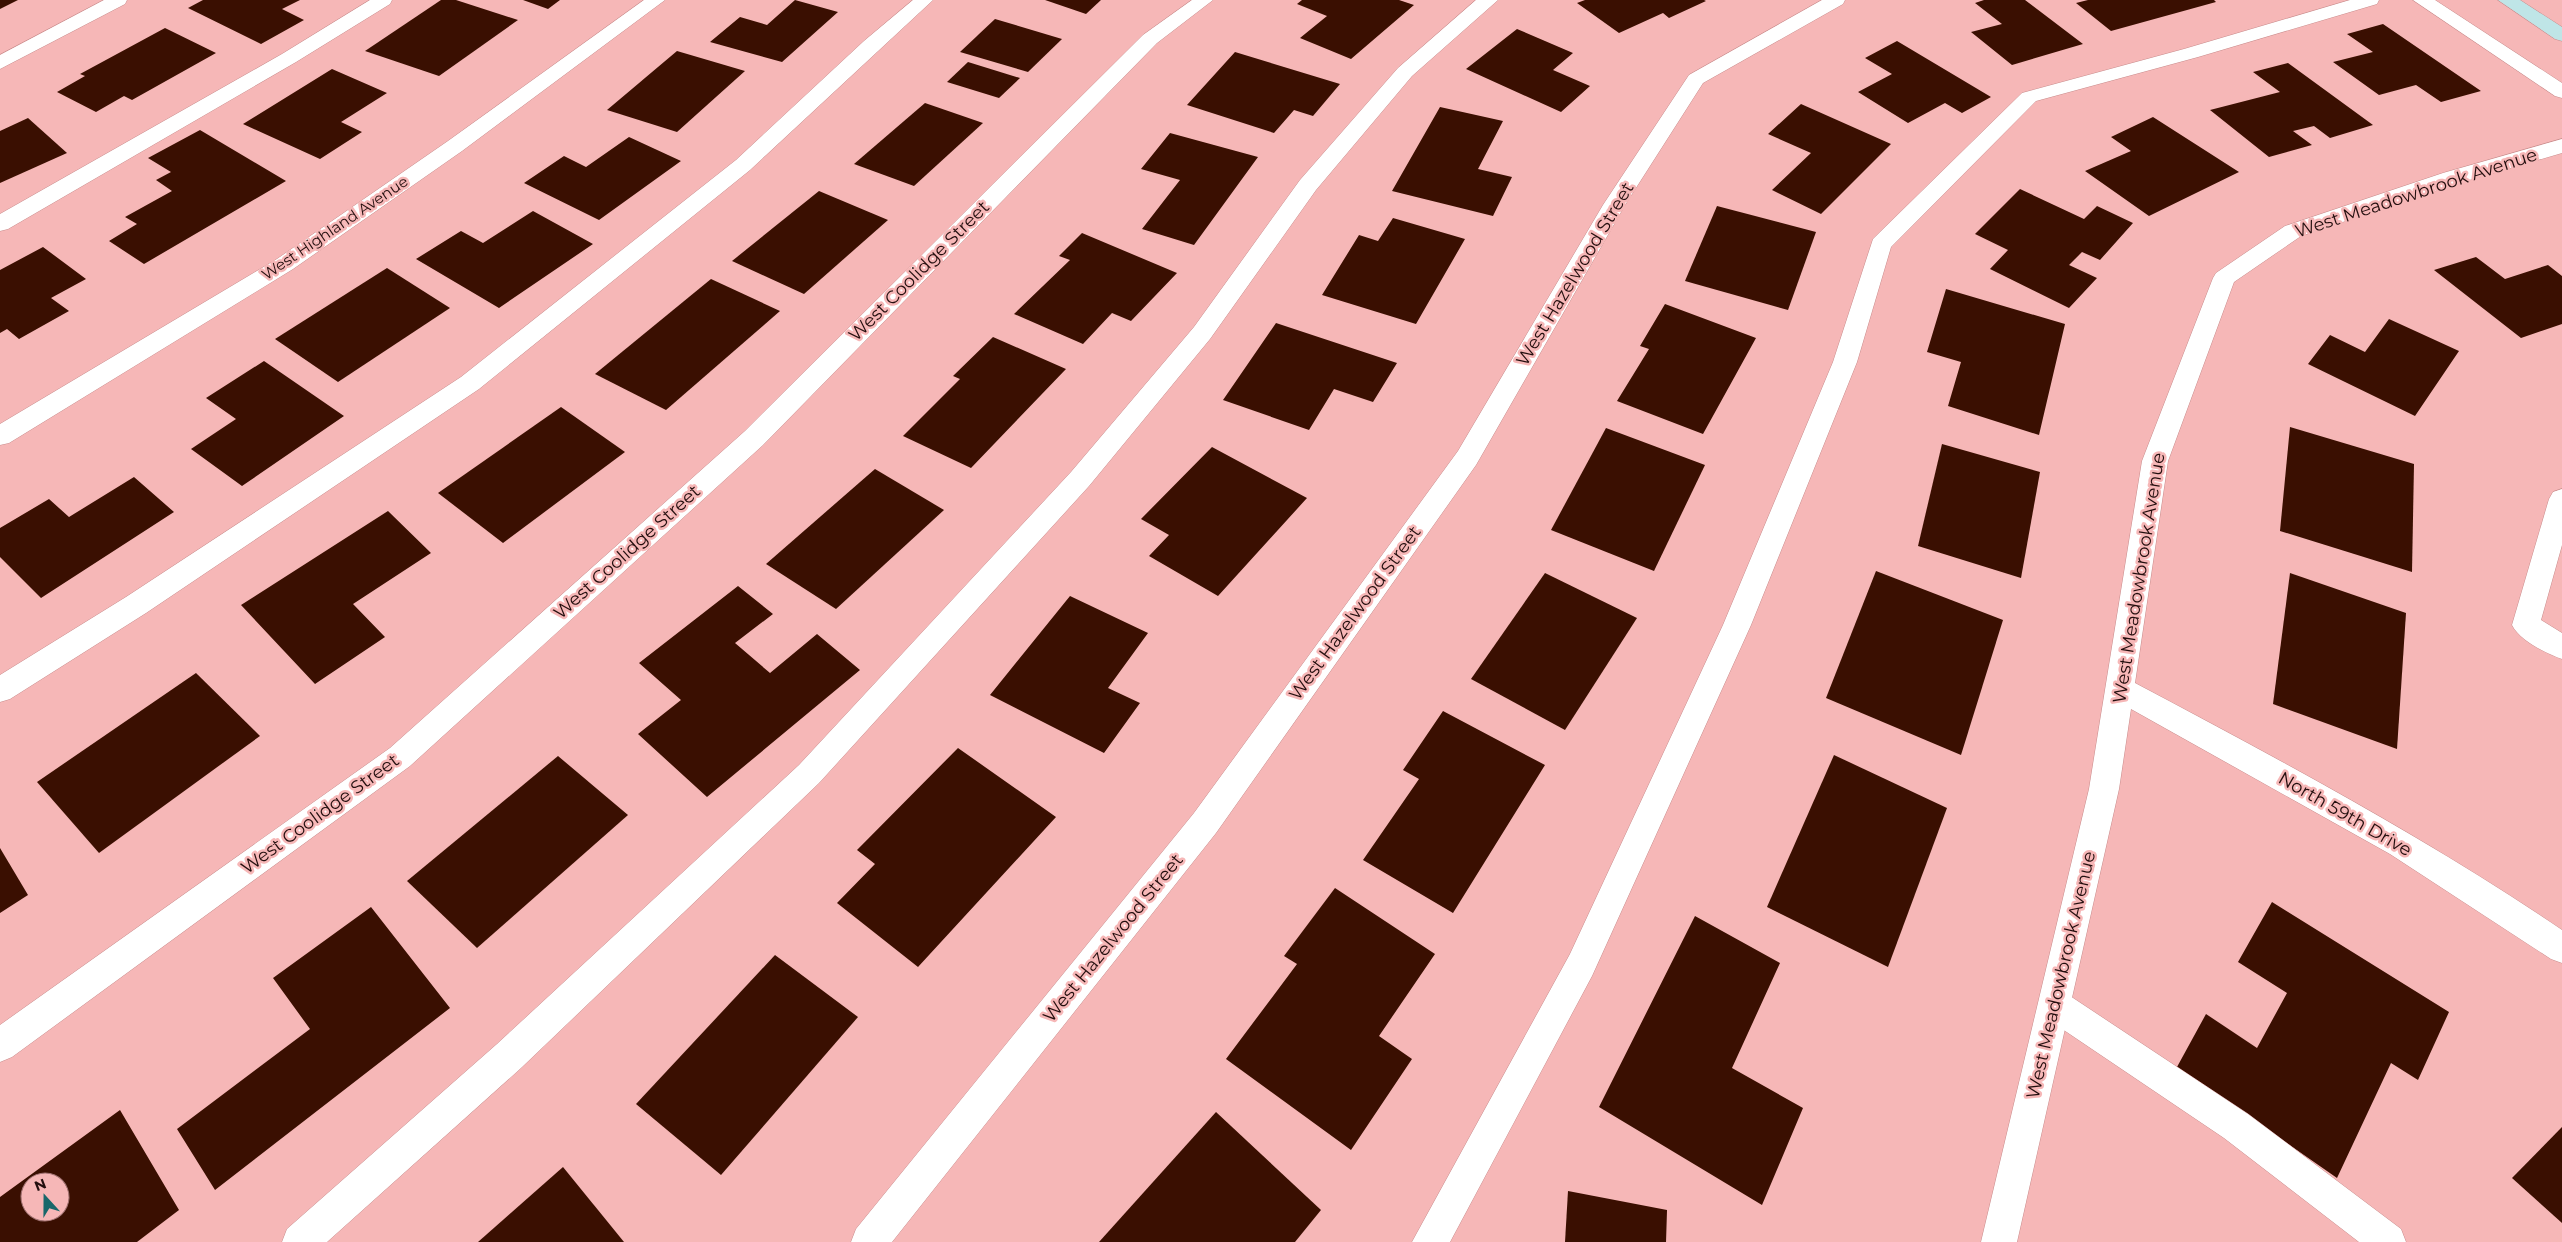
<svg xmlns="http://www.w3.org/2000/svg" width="2562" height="1242" font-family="Montserrat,sans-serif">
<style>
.building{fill:#3a0f01;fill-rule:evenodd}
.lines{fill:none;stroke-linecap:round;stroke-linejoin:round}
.lane-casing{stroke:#c78b8b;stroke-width:1}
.street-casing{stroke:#c78b8b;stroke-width:1}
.secondary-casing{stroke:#c78b8b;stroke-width:1}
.lane{fill:#fff;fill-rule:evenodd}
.street{fill:#fff;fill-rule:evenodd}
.secondary{fill:#bfe5e7;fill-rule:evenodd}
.labels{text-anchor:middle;stroke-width:5;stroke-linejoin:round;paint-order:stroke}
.far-street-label{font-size:15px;fill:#230e0e;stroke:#f6b7b7}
.street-label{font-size:18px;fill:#230e0e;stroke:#f6b7b7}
</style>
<rect width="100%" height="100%" fill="#f6b7b7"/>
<!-- building -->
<g class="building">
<path d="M0,0H18L0,9Z"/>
<path d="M203,0H300L282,9L304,20L261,44L188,8Z"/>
<path d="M441,0H456L518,20L439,76L365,51Z"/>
<path d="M523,0H560L548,9Z"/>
<path d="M795,0L838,12L782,62L710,42L740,17L767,25Z"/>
<path d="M1045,0H1101L1086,14Z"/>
<path d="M1302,0H1399L1414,5L1351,59L1300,38L1327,16L1297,4Z"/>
<path d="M1585,0H1704L1706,1L1669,18L1663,13L1619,33L1577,3Z"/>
<path d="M1984,0H2025L2083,44L2012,65L1971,32L2002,24L1975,3Z"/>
<path d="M2088,0H2214L2216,2L2111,31L2076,3Z"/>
<path d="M995,19L1062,39L1028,72L960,52Z"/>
<path d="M2383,24L2481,91L2441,102L2416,85L2379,95L2333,62L2373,52L2347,34Z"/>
<path d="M165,28L216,53L132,100L124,96L96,112L57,92L85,76L80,74Z"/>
<path d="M1517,29L1573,53L1553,70L1590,86L1561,112L1466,69Z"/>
<path d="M1897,41L1991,97L1962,113L1945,103L1908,123L1858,92L1892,74L1865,58Z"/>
<path d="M677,51L745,71L677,132L607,110Z"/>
<path d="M1235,52L1340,84L1313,116L1294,110L1274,133L1187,105Z"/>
<path d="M968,62L1020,78L999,98L947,82Z"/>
<path d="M2288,63L2373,125L2330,138L2314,126L2293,131L2312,145L2269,157L2210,110L2280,92L2253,72Z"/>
<path d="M332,69L387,93L341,122L362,132L320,159L243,124Z"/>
<path d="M925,103L983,123L914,186L854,164Z"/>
<path d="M1801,104L1891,144L1821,214L1772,190L1811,153L1768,134Z"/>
<path d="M1440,107L1503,121L1478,169L1512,177L1493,216L1392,191Z"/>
<path d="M2153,117L2239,172L2149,216L2085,171L2131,151L2111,137Z"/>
<path d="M28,118L67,153L0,183V131Z"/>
<path d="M200,130L286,181L144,264L109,241L137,224L125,217L172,191L156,180L171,172L148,158Z"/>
<path d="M1170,133L1258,157L1194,245L1142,229L1180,180L1141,169Z"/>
<path d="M629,137L681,161L599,220L524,183L564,156L586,167Z"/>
<path d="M2020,189L2084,219L2097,206L2133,223L2100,260L2082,252L2069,265L2097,278L2069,308L1990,269L2008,250L1975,234Z"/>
<path d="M819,191L888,220L804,294L732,261Z"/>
<path d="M1717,206L1816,232L1788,310L1685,281Z"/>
<path d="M533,211L593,244L499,308L416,259L461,231L483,243Z"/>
<path d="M1393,218L1465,239L1416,324L1322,295L1359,235L1378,241Z"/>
<path d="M1082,233L1177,273L1131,321L1112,313L1083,344L1014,314L1070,260L1059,256Z"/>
<path d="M43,247L86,279L51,298L69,311L19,339L7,329L0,333V270Z"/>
<path d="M2476,257L2505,279L2548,265L2562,276V324L2521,338L2434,270Z"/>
<path d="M387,268L450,308L338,382L275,339Z"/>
<path d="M711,279L780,311L666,410L595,374Z"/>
<path d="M1946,289L2065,324L2039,435L1948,406L1961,362L1927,352Z"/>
<path d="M1665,304L1756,338L1703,434L1617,401L1649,349L1640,346Z"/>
<path d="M2389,319L2459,351L2415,416L2308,364L2330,335L2365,352Z"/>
<path d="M1276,323L1397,363L1373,402L1334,389L1309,430L1223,400Z"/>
<path d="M993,337L1066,369L971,468L903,436L960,379L953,376Z"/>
<path d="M264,361L344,416L242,486L191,449L236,419L206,398Z"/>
<path d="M561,407L625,452L503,543L438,493Z"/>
<path d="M2290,427L2414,464L2412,572L2280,531Z"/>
<path d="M1606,428L1705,465L1654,571L1551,530Z"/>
<path d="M1942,444L2040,472L2021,578L1918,546Z"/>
<path d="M1212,447L1307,498L1218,596L1149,556L1169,535L1141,519Z"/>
<path d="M875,469L944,510L836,609L766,564Z"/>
<path d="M134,477L174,512L41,598L0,557V528L49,499L69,517Z"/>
<path d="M388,511L431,553L353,604L385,637L315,684L241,605Z"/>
<path d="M1876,571L2003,620L1961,755L1826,698Z"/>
<path d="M1545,573L1637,618L1565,730L1471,679Z"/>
<path d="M2290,573L2406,613L2397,749L2273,704Z"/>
<path d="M738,586L773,614L735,643L770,673L817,634L860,670L707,797L638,734L681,700L639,663Z"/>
<path d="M1070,596L1148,633L1108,688L1140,703L1104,753L990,695Z"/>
<path d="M196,673L260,736L99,853L37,782Z"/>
<path d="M1443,711L1545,765L1453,913L1363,860L1419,779L1403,770Z"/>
<path d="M958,748L1056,817L918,967L837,903L875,864L857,850Z"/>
<path d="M1834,755L1947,808L1888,967L1767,907Z"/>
<path d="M558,756L628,815L477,948L407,881Z"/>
<path d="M0,848L28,895L0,913Z"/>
<path d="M1335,888L1435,954L1379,1036L1412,1059L1351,1150L1226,1059L1297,964L1284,956Z"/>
<path d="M2272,902L2449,1012L2418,1080L2391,1063L2337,1178L2177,1067L2206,1014L2257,1048L2287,993L2238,962Z"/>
<path d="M371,907L450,1008L215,1190L177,1129L310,1029L273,978Z"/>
<path d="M1695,916L1780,963L1732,1068L1803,1108L1762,1205L1599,1107Z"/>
<path d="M775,955L858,1017L721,1175L636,1104Z"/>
<path d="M120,1110L179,1210L137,1242H0V1197ZM30,1182H60V1212H30Z"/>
<path d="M1216,1112L1321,1210L1295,1242H1099Z"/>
<path d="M2562,1127V1223L2512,1178Z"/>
<path d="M563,1167L624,1242H478Z"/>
<path d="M1568,1191L1667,1210L1666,1242H1565Z"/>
</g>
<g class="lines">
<!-- lane casing -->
<g class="lane-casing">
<g id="lane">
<path d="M370,0H392L390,4L296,62L8,229L0,231V214L282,54Z"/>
<path d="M913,0H933L750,170L479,389L146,613L10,699L0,702V675L126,597L461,377L736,160L864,41Z"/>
<path d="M1476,0H1498L1412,76L1316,190L1210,339L1089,486L819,783L521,1068L327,1242H282L287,1229L497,1044L799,765L1071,472L1194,327L1300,180L1398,68Z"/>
<path d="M2350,0H2379L2377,4L2198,57L2036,101L1891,247L1857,362L1751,625L1592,976L1450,1242H1412L1570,954L1723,625L1833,362L1873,239L2022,93L2184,49Z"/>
<path d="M2562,489V545L2541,620L2562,633V659C2546,653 2520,641 2512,625L2549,499L2553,492Z"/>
<path d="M2055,989L2067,994L2248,1114L2401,1229L2406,1242H2359L2224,1138L2043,1016L2039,1005L2043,994Z"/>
</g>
</g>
<!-- street casing -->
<g class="street-casing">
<g id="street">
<path d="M104,0H127L125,4L0,69V55Z"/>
<path d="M644,0H665L462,151L293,269L9,443L0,445V424L277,259L448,141Z"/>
<path d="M1192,0H1213L1157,43L763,445L410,766L12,1057L0,1062V1025L390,748L745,431L1143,35Z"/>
<path d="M1822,0H1845L1843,4L1703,83L1625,205L1476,465L1216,833L892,1242H851L856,1229L1194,813L1458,451L1603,205L1689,75Z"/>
<path d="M2413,0H2435L2562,83V98L2555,96Z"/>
<path d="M2562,139V153L2459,183L2301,236L2234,282L2168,461L2135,683C2280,760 2425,837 2562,930V963L2551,959L2390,854L2131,709L2119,789L2017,1242H1981L2089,789L2142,461L2213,278L2216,273L2285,226L2443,173Z"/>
</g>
</g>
<!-- secondary casing -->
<g class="secondary-casing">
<path id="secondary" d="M2498,0H2520L2562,27V41L2555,39Z"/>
</g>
<!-- lane -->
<use href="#lane" class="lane"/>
<!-- street -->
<use href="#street" class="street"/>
<!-- secondary -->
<use href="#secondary" class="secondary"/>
</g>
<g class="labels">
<!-- far-street labels -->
<g class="far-street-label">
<text transform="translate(335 228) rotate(-34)" y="5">West Highland Avenue</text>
</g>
<!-- street labels -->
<g class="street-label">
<text transform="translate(2416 193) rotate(-18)" y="6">West Meadowbrook Avenue</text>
<text transform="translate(919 271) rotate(-45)" y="6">West Coolidge Street</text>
<text transform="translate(1575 274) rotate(-59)" y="6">West Hazelwood Street</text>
<text transform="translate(627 552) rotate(-42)" y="6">West Coolidge Street</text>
<text transform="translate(2139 578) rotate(-81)" y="6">West Meadowbrook Avenue</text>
<text transform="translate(1355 613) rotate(-54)" y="6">West Hazelwood Street</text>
<text transform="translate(320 814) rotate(-36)" y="6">West Coolidge Street</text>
<text transform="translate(2345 814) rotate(30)" y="6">North 59th Drive</text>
<text transform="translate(1113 938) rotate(-51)" y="6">West Hazelwood Street</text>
<text transform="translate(2061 975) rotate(-77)" y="6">West Meadowbrook Avenue</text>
</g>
</g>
<!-- north arrow -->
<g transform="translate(45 1197) rotate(339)"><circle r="24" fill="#f6b7b7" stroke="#a27373"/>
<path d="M0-4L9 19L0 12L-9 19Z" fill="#19676a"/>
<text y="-8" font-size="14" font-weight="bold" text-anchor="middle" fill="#230e0e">N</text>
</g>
</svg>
